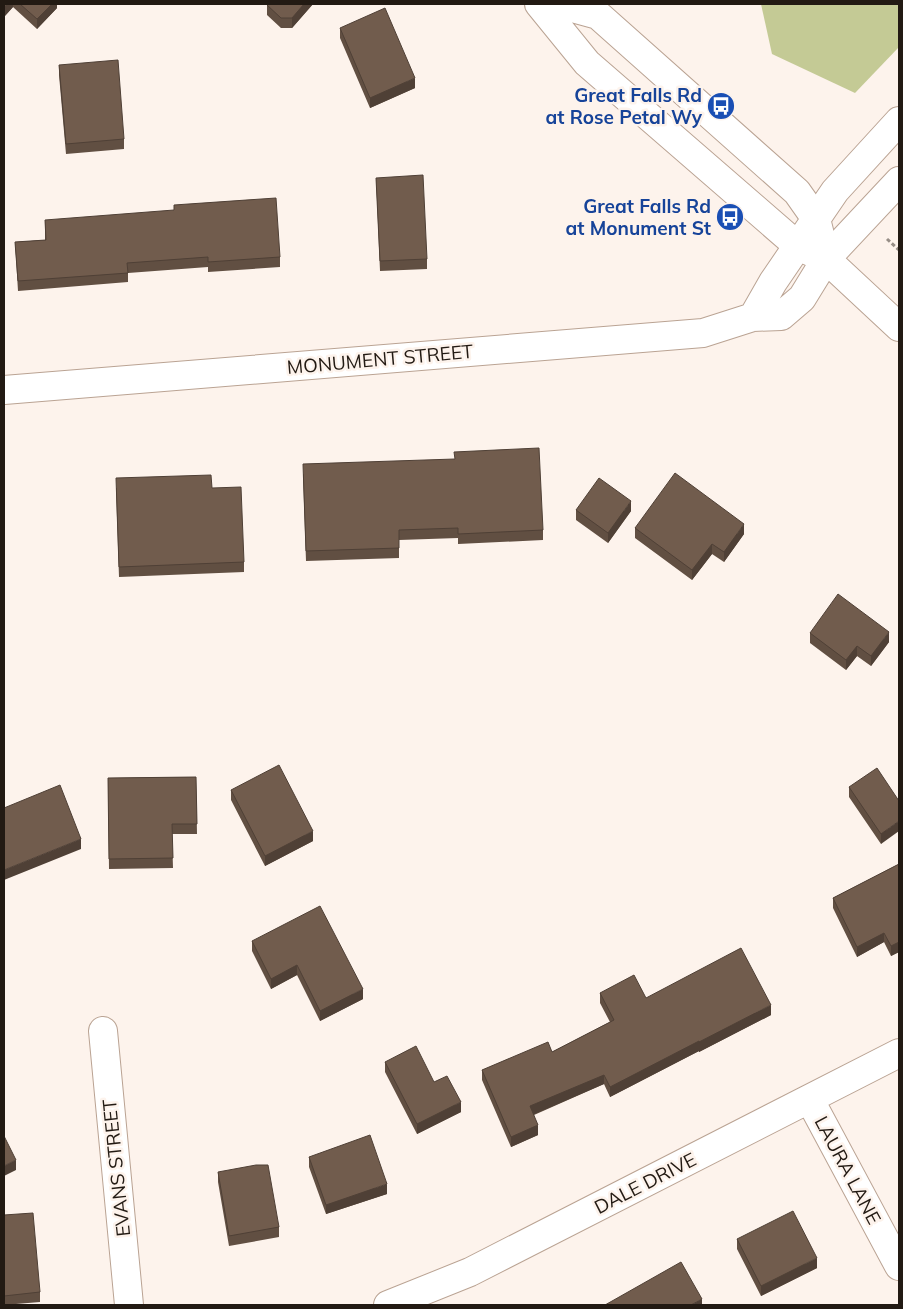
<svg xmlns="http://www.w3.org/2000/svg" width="903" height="1309" font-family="Mulish,sans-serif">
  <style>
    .forest { fill: #c4ca95 }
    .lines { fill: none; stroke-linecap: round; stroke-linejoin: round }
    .minor-casing { stroke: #baa393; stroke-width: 30 }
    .primary-casing { stroke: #baa393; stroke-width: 30 }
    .path { stroke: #978e87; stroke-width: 3; stroke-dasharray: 4 2.5; stroke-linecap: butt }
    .minor { stroke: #fff; stroke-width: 28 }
    .primary { stroke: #fff; stroke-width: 28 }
    .wall { fill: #614f42 }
    .shaded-wall { fill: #4f4036 }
    .building { fill: #715c4d; stroke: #4f4036 }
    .labels { text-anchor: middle; stroke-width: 5; stroke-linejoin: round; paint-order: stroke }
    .transit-label { font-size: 19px; font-weight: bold; fill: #164399; stroke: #fdf3ec; text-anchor: end }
    .street-label { font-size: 19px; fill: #221a13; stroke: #fdf3ec }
  </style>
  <rect width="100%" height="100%" fill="#fdf3ec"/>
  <path class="forest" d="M 761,4 L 899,4 L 899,47 L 855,93 L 772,54 Z"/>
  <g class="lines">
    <defs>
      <path id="minor" d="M 753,317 L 773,282 L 835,191 L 899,121
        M 4,390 L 703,333 L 753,317 L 781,316 L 802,298 L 826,259 L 899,181
        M 103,1031 L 129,1305
        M 810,1100 L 899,1266
        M 388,1305 L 470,1272 L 899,1053"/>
      <path id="primary" d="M 539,4 L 587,63 L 798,246 L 826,259 L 899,327
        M 558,4 L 598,15 L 797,192 L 816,219 L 826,259"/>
    </defs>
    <use href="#minor" class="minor-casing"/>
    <use href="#primary" class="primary-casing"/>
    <path class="path" d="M 887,239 L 899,250"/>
    <use href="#minor" class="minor"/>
    <use href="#primary" class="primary"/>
  </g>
  <path class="wall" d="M 4,4 L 57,4 L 57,8 L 37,29 L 13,7 L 4,17 Z
    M 313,4 L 292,28 L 281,28 L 267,15 L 267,5 Z
    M 340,28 L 415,88 L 370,108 L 340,38 Z
    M 59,65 L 124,139 L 124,149 L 66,154 L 59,75 Z
    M 376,178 L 427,259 L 427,269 L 380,271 Z
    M 45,220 L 280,257 L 280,267 L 208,272 L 208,267 L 128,273 L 128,282 L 18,291 L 15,242 L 45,240 Z
    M 303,474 L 543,530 L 543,540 L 458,544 L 458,538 L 399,540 L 399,558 L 306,561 Z
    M 116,488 L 212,488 L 244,562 L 244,572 L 119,577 Z
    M 576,510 L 631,511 L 608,543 L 576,520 Z
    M 635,528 L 744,534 L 724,562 L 712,554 L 692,580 L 635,538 Z
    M 810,633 L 889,642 L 871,666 L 857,656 L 846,670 L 810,643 Z
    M 196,777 L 197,834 L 172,834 L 173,868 L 109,869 L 108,778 Z
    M 849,787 L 899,801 L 881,844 L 849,797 Z
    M 231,790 L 313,841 L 265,866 L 231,800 Z
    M 899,864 L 899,952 L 891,956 L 884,942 L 857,957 L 833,908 L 833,898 Z
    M 252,941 L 363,999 L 320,1021 L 297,975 L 271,989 L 252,951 Z
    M 600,993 L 646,998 L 771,1015 L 699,1052 L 699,1051 L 610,1097 L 604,1084 L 534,1115 L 538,1135 L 511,1147 L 482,1080 L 482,1070 L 552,1052 L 610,1022 L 600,1003 Z
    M 385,1062 L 434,1082 L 461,1112 L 417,1134 L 385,1072 Z
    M 309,1157 L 387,1194 L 326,1214 L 309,1167 Z
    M 218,1172 L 279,1227 L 279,1237 L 229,1246 L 218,1182 Z
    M 4,1215 L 40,1292 L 40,1302 L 4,1305 Z
    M 737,1239 L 817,1268 L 761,1296 L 737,1249 Z"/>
  <path class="shaded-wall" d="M 7,4 L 13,4 L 13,7 L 4,17 L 4,7 Z
    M 52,4 L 57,4 L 57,8 L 37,29 L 37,19 Z
    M 304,4 L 313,4 L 292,28 L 292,18 Z
    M 415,78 L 415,88 L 370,108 L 370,98 Z
    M 631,501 L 631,511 L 608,543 L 608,533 Z
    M 744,524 L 744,534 L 724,562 L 724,552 Z
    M 712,544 L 712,554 L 692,580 L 692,570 Z
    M 889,632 L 889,642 L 871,666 L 871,656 Z
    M 857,646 L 857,656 L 846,670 L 846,660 Z
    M 899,821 L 899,831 L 881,844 L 881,834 Z
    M 313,831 L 313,841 L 265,866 L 265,856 Z
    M 81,839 L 81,849 L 4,880 L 4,870 Z
    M 884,933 L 884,942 L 857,957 L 857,947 Z
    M 899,942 L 899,952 L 891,956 L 891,946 Z
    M 297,965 L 297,975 L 271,989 L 271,979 Z
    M 363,989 L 363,999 L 320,1021 L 320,1011 Z
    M 771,1005 L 771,1015 L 699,1052 L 699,1042 Z
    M 699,1041 L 699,1051 L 610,1097 L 610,1087 Z
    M 604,1075 L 604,1084 L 530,1116 L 530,1106 Z
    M 461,1102 L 461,1112 L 417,1134 L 417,1124 Z
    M 538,1125 L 538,1135 L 511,1147 L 511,1137 Z
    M 16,1160 L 16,1170 L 4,1176 L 4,1166 Z
    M 387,1184 L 387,1194 L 326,1214 L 326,1205 Z
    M 817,1258 L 817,1268 L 761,1296 L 761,1286 Z
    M 702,1299 L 702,1305 L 691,1305 Z"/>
  <path class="building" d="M 20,4 L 52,4 L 37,19 Z
    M 268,4 L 304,4 L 292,18 L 281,18 L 267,5 Z
    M 385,8 L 415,78 L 370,98 L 340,28 Z
    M 118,60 L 124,139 L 66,144 L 59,65 Z
    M 423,175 L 427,259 L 380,261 L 376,178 Z
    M 276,198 L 280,257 L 208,262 L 208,257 L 127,263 L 128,273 L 18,281 L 15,242 L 46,240 L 45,220 L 174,210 L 174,205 Z
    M 539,448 L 543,530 L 458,534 L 458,528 L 399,530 L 399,548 L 306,551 L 303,464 L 455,459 L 454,452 Z
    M 675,473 L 744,524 L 724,552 L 712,544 L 692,570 L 635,528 Z
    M 211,475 L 212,488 L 241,487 L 244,562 L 119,567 L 116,478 Z
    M 599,478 L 631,501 L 608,533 L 576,510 Z
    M 838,594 L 889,632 L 871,656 L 857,646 L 846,660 L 810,633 Z
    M 279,765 L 313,831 L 265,856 L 231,790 Z
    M 877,768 L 899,801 L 899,821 L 881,834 L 849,787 Z
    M 196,777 L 197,824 L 172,824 L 173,858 L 109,859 L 108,778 Z
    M 60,785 L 81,839 L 4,870 L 4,808 Z
    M 899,864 L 899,942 L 891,946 L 884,933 L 857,947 L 833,898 Z
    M 320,906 L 363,989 L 320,1011 L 297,965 L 271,979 L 252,941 Z
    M 741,948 L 771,1005 L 699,1042 L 699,1041 L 610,1087 L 604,1075 L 530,1106 L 538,1125 L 511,1137 L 482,1070 L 548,1042 L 552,1052 L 614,1020 L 600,993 L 634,975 L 646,998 Z
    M 416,1046 L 434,1082 L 447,1076 L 461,1102 L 417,1124 L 385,1062 Z
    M 370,1135 L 387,1184 L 326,1205 L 309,1157 Z
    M 4,1136 L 16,1160 L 4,1166 Z
    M 256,1165 L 268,1165 L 279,1227 L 229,1236 L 218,1172 Z
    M 793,1211 L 817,1258 L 761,1286 L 737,1239 Z
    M 33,1213 L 40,1292 L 4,1296 L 4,1215 Z
    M 681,1262 L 702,1299 L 691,1305 L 605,1305 Z"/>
  <defs>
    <symbol id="bus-disc" viewBox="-11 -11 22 22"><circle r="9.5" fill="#1a4fb4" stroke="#fdf3ec"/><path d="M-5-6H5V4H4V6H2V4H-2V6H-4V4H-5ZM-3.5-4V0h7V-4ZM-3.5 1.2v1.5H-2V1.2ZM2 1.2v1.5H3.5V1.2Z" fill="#fff"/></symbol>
  </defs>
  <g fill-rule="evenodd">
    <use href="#bus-disc" x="705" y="90" width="32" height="32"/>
    <use href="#bus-disc" x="714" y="201" width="32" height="32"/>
  </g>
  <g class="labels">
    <g class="transit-label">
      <text x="702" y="102">Great Falls Rd<tspan x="702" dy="22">at Rose Petal Wy</tspan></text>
      <text x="711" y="213">Great Falls Rd<tspan x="711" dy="22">at Monument St</tspan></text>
    </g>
    <g class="street-label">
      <text transform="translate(380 359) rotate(-5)" y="7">MONUMENT STREET</text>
      <text transform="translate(116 1168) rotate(-96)" y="7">EVANS STREET</text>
      <text transform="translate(848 1170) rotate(62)" y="7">LAURA LANE</text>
      <text transform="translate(645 1183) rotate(-27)" y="7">DALE DRIVE</text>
    </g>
  </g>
  <rect width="903" height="1309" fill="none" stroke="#221a13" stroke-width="10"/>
</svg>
